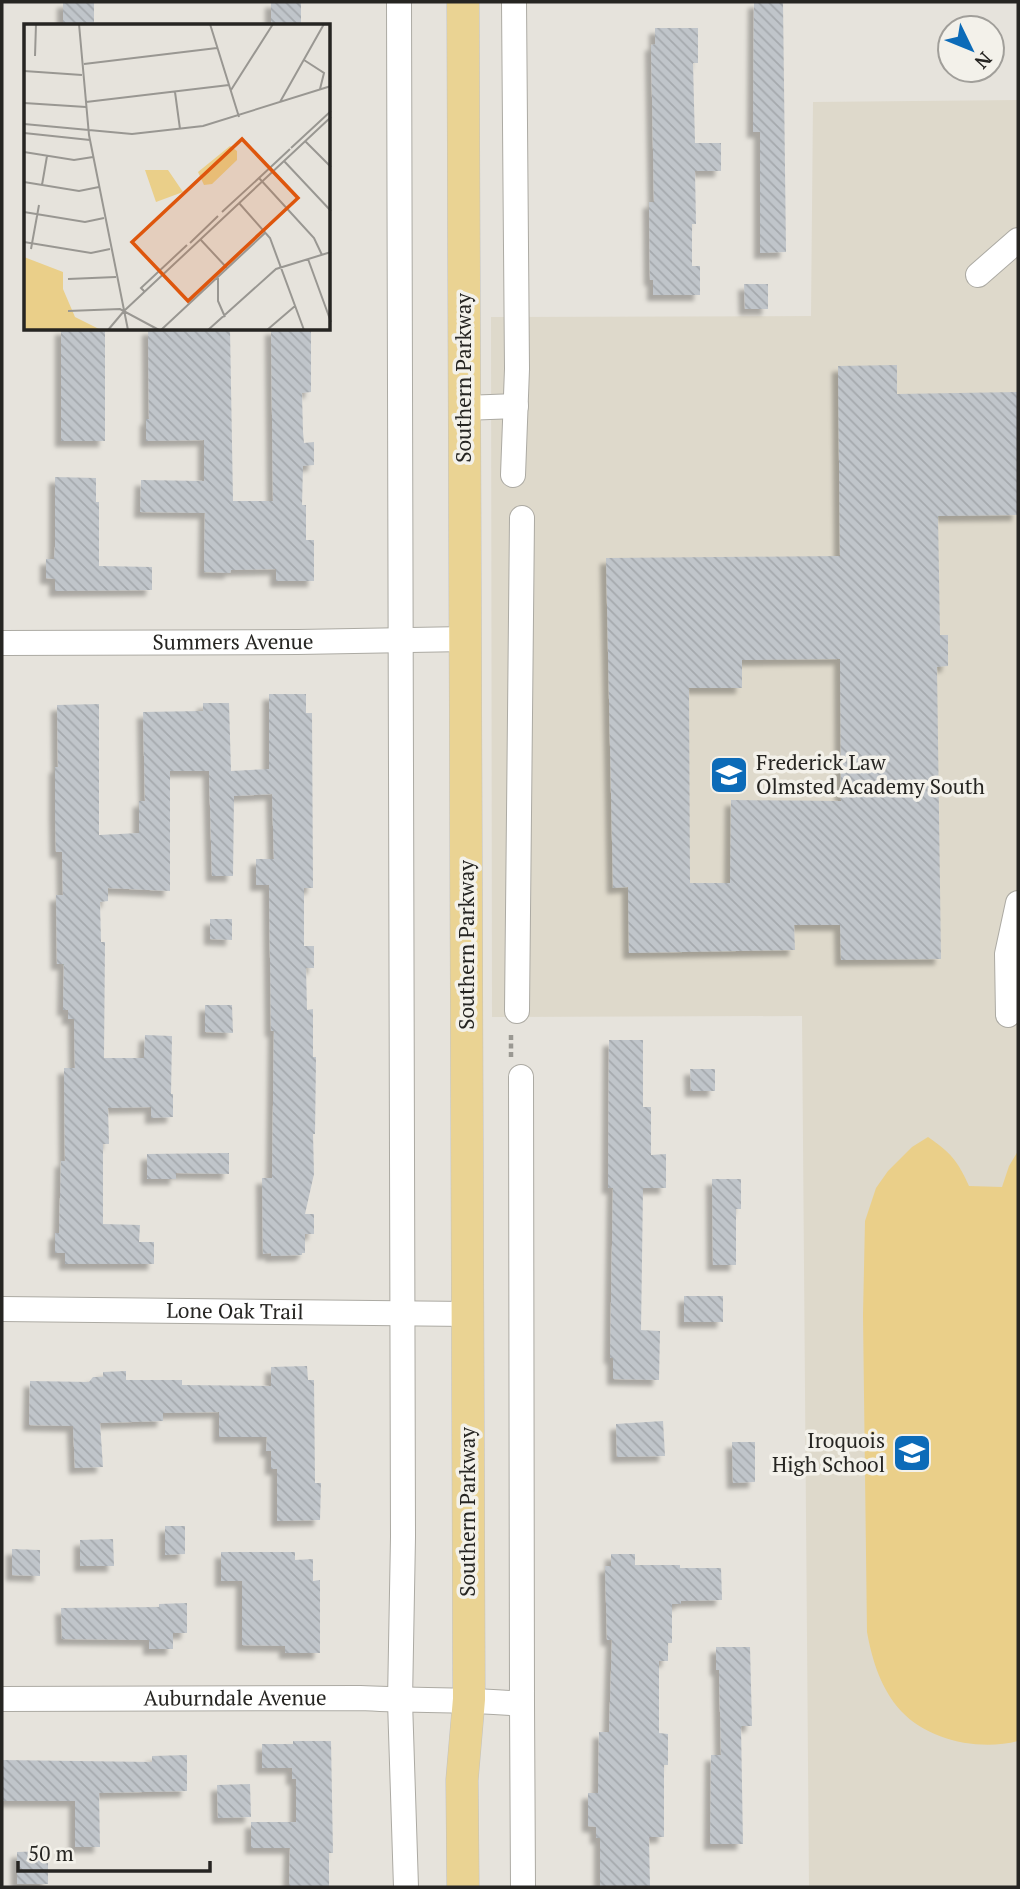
<svg xmlns="http://www.w3.org/2000/svg" width="1020" height="1889" font-family="'PT Serif',serif">
  <style>
    .built { fill: #ded9cb }
    .grass { fill: #eacf89 }
    .building { fill: url(#building-back-hatch); fill-rule: evenodd; filter: url(#shadow) }
    .lines { fill: none; stroke-linecap: round; stroke-linejoin: round }
    .minor-casing { stroke: #acaaa3; stroke-width: 26 }
    .major-casing { stroke: #c2c2c1; stroke-width: 33 }
    .path { stroke: #9a9892; stroke-width: 4.5; stroke-dasharray: 5 3.5; stroke-linecap: butt }
    .minor { stroke: #fff; stroke-width: 24 }
    .major { stroke: #ead393; stroke-width: 32 }
    .labels { text-anchor: middle; stroke-width: 7; stroke-linejoin: round; paint-order: stroke }
    .street-label { font-size: 21px; fill: #262522; stroke: #f3f1ea }
    .poi-label { font-size: 21px; fill: #262522; stroke: #f3f1ea; text-anchor: start }
    .inset-road { fill: none; stroke: #999792; stroke-width: 2 }
    .view { fill: #de560d; fill-opacity: 0.15; stroke: #de560d; stroke-width: 3.5 }
    .inset-edge { fill: none; stroke: #262522; stroke-width: 3.5 }
  </style>
  <defs>
    <pattern id="building-back-hatch" width="6" height="6" patternUnits="userSpaceOnUse" patternTransform="scale(1.75)"><rect width="6" height="6" fill="#c0c5ca"/><path d="M-1 5l2 2M0 0l6 6M5-1l2 2" fill="none" stroke="#a5a9ad"/></pattern>
    <filter id="shadow"><feDropShadow dx="-6" dy="6" stdDeviation="2" flood-color="#0004"/></filter>
  </defs>
  <rect width="100%" height="100%" fill="#e6e3dc"/>
  <path class="built" d="M 1018,100 L 1018,1887 L 809,1887 L 802,1016 L 492,1017 L 491,317 L 811,316 L 813,102 Z"/>
  <path class="grass" d="M 928,1137 C 950,1152 958,1161 969,1186 L 1002,1187 L 1009,1166 L 1018,1151 L 1018,1741 C 980,1751 929,1741 901,1711 C 881,1689 872,1660 867,1632 L 863,1315 L 865,1221 L 876,1188 L 888,1171 L 912,1147 Z"/>
  <path class="building" d="M 63,2 L 94,2 L 94,26 L 63,26 Z
    M 271,2 L 301,2 L 301,26 L 271,26 Z
    M 754,2 L 783,2 L 786,252 L 760,253 L 760,132 L 753,132 Z
    M 655,28 L 698,28 L 698,63 L 693,63 L 695,143 L 721,143 L 721,171 L 695,171 L 696,224 L 692,224 L 692,266 L 700,266 L 700,295 L 653,295 L 653,280 L 650,280 L 649,202 L 654,202 L 651,45 L 655,44 Z
    M 744,284 L 768,284 L 768,309 L 745,309 Z
    M 61,329 L 105,329 L 105,441 L 61,441 Z
    M 148,329 L 230,329 L 233,501 L 273,501 L 271,329 L 311,329 L 311,392 L 302,393 L 303,432 L 304,443 L 314,442 L 314,465 L 303,466 L 302,505 L 306,505 L 306,540 L 314,540 L 314,581 L 276,581 L 276,569 L 231,570 L 230,573 L 204,572 L 205,513 L 140,512 L 141,480 L 204,481 L 204,440 L 146,441 L 146,419 L 149,419 Z
    M 897,365 L 897,394 L 1018,392 L 1018,515 L 938,516 L 940,635 L 948,635 L 948,666 L 937,667 L 941,959 L 841,960 L 840,925 L 794,925 L 795,950 L 629,953 L 628,887 L 613,888 L 606,558 L 840,556 L 838,366 ZM 840,659 L 841,801 L 731,800 L 730,883 L 690,883 L 689,688 L 742,688 L 742,660 Z
    M 55,477 L 96,478 L 96,502 L 99,502 L 99,566 L 152,567 L 152,590 L 55,591 L 55,579 L 46,578 L 46,559 L 54,559 L 55,547 Z
    M 269,694 L 306,694 L 306,713 L 312,713 L 313,888 L 304,888 L 304,946 L 314,946 L 314,968 L 306,968 L 307,1010 L 313,1009 L 313,1057 L 316,1057 L 315,1134 L 313,1134 L 314,1174 L 305,1214 L 314,1214 L 314,1234 L 305,1234 L 305,1253 L 302,1253 L 302,1255 L 271,1256 L 271,1253 L 263,1254 L 262,1178 L 272,1178 L 274,1031 L 271,1031 L 269,885 L 256,885 L 256,859 L 274,859 L 272,794 L 234,796 L 233,876 L 212,876 L 209,771 L 170,771 L 170,891 L 108,888 L 108,901 L 100,902 L 101,942 L 105,942 L 104,1058 L 144,1058 L 145,1035 L 172,1036 L 171,1094 L 173,1094 L 173,1117 L 151,1118 L 151,1107 L 108,1108 L 109,1144 L 103,1144 L 103,1224 L 140,1225 L 139,1242 L 154,1242 L 154,1264 L 65,1264 L 65,1253 L 55,1253 L 55,1233 L 59,1233 L 61,1161 L 65,1161 L 64,1068 L 75,1068 L 74,1019 L 68,1019 L 68,1010 L 63,1010 L 64,964 L 57,964 L 56,895 L 63,895 L 62,852 L 56,852 L 55,814 L 55,767 L 58,767 L 57,705 L 99,704 L 99,835 L 139,833 L 139,801 L 145,801 L 143,712 L 203,711 L 203,703 L 229,703 L 231,771 L 269,769 Z
    M 210,919 L 232,919 L 232,940 L 210,939 Z
    M 205,1005 L 232,1005 L 233,1033 L 205,1032 Z
    M 609,1040 L 643,1040 L 643,1107 L 651,1107 L 651,1155 L 666,1154 L 666,1188 L 643,1188 L 641,1330 L 660,1331 L 659,1380 L 613,1379 L 613,1358 L 610,1358 L 613,1188 L 608,1188 Z
    M 690,1069 L 715,1069 L 715,1091 L 691,1091 Z
    M 229,1153 L 229,1174 L 176,1173 L 176,1179 L 147,1179 L 147,1154 Z
    M 712,1179 L 741,1179 L 741,1209 L 736,1209 L 736,1265 L 713,1265 Z
    M 684,1296 L 723,1296 L 723,1322 L 684,1322 Z
    M 307,1366 L 308,1380 L 314,1380 L 315,1483 L 321,1483 L 320,1520 L 277,1521 L 277,1469 L 271,1469 L 271,1451 L 266,1451 L 267,1437 L 219,1437 L 219,1412 L 163,1413 L 163,1421 L 100,1423 L 103,1467 L 75,1468 L 73,1426 L 29,1425 L 30,1381 L 89,1382 L 93,1377 L 103,1377 L 103,1372 L 126,1371 L 126,1380 L 182,1380 L 182,1385 L 271,1386 L 271,1367 Z
    M 663,1421 L 665,1456 L 617,1457 L 616,1424 Z
    M 732,1442 L 755,1442 L 755,1482 L 733,1483 Z
    M 165,1526 L 185,1526 L 185,1554 L 165,1555 Z
    M 113,1539 L 114,1566 L 80,1566 L 80,1540 Z
    M 12,1549 L 40,1550 L 40,1576 L 12,1575 Z
    M 221,1552 L 295,1552 L 295,1560 L 313,1559 L 313,1581 L 320,1580 L 320,1653 L 285,1653 L 285,1646 L 242,1645 L 242,1581 L 221,1581 Z
    M 611,1554 L 635,1554 L 635,1565 L 680,1565 L 680,1568 L 721,1568 L 722,1600 L 681,1601 L 681,1604 L 672,1604 L 672,1643 L 668,1643 L 668,1661 L 659,1661 L 659,1733 L 668,1734 L 668,1765 L 664,1765 L 664,1837 L 649,1837 L 650,1887 L 600,1887 L 600,1838 L 596,1838 L 596,1827 L 588,1826 L 588,1793 L 598,1793 L 599,1732 L 609,1732 L 612,1640 L 607,1640 L 605,1566 L 611,1566 Z
    M 187,1603 L 187,1633 L 173,1633 L 173,1649 L 149,1649 L 149,1640 L 62,1639 L 61,1608 L 159,1607 L 159,1604 Z
    M 716,1647 L 750,1647 L 752,1726 L 741,1726 L 743,1844 L 710,1844 L 711,1755 L 721,1755 L 719,1670 L 716,1670 Z
    M 293,1741 L 331,1741 L 333,1853 L 329,1853 L 329,1887 L 289,1887 L 290,1848 L 251,1848 L 251,1822 L 296,1822 L 296,1779 L 292,1779 L 292,1768 L 262,1768 L 262,1744 L 293,1744 Z
    M 187,1755 L 187,1791 L 99,1793 L 100,1847 L 75,1847 L 75,1801 L 2,1801 L 2,1760 L 152,1762 L 152,1756 Z
    M 250,1784 L 251,1817 L 218,1818 L 217,1785 Z
    M 48,1851 L 48,1884 L 17,1884 L 17,1852 Z"/>
  <g class="lines">
    <defs>
      <g id="minor">
        <path d="M 399,2 L 403,1537 L 400,1701 L 406,1887"/>
        <path d="M 978,275 L 1018,240"/>
        <path d="M 464,408 L 516,406"/>
        <path d="M 513,475 L 517,369 L 514,2"/>
        <path id="s1" d="M 2,643 L 298,642 L 466,639"/>
        <path d="M 517,1011 L 522,518"/>
        <path d="M 1008,1015 L 1007,954 L 1018,903"/>
        <path id="s2" d="M 2,1309 L 468,1314"/>
        <path id="s3" d="M 2,1699 L 360,1698 C 414,1701 468,1699 522,1704 L 521,1077"/>
        <path d="M 522,1704 L 523,1887"/>
      </g>
      <path id="major" d="M 463,1887 L 462,1780 L 469,1699 L 463,2"/>
    </defs>
    <use href="#minor" class="minor-casing"/>
    <use href="#major" class="major-casing"/>
    <path class="path" d="M 511,1057 L 511,1034"/>
    <use href="#minor" class="minor"/>
    <use href="#major" class="major"/>
  </g>
  <defs>
    <symbol id="school-square" viewBox="-11 -11 22 22"><rect x="-9" y="-9" width="18" height="18" rx="4" fill="#0c6bb8" stroke="#f3f1ea"/><path d="M0-5L7-2L0 1L-7-2ZM-4 1L0 2.5L4 1V4Q0 6-4 4Z" fill="#fff"/></symbol>
  </defs>
  <g fill-rule="evenodd">
    <use href="#school-square" x="707" y="753" width="44" height="44"/>
    <use href="#school-square" x="890" y="1431" width="44" height="44"/>
  </g>
  <g class="labels">
    <g class="street-label">
      <text transform="translate(464 378) rotate(-90)" y="7">Southern Parkway</text>
      <text dy="7" stroke="none"><textPath href="#s1" startOffset="231">Summers Avenue</textPath></text>
      <text transform="translate(467 945) rotate(-90)" y="7">Southern Parkway</text>
      <text dy="7" stroke="none"><textPath href="#s2" startOffset="233">Lone Oak Trail</textPath></text>
      <text transform="translate(468 1512) rotate(-90)" y="7">Southern Parkway</text>
      <text dy="7" stroke="none"><textPath href="#s3" startOffset="233">Auburndale Avenue</textPath></text>
    </g>
    <g class="poi-label">
      <text x="756" y="770">Frederick Law<tspan x="756" dy="24">Olmsted Academy South</tspan></text>
      <text x="885" y="1448" text-anchor="end">Iroquois<tspan x="885" dy="24">High School</tspan></text>
    </g>
  </g>
  <g transform="translate(24 24)">
    <rect width="306" height="306" fill="#e6e3dc"/>
    <path d="M 206,122 L 213,127 L 213,136 L 188,160 L 180,161 L 174,148 ZM 121,146 L 144,146 L 159,168 L 132,178 ZM 0,233 L 39,248 L 39,265 L 51,293 L 77,306 L 0,306 Z" fill="#eacf89"/>
    <path class="inset-road" d="M 55,0 L 65,111 L 104,306M 186,0 L 215,93M 11,32 L 12,0M 280,36 L 300,49 L 296,65M 60,40 L 193,24M 0,47 L 58,51M 207,66 L 249,0M 151,68 L 156,105M 62,78 L 205,61M 256,78 L 300,0M 0,79 L 62,83M 0,100 L 108,110 L 179,102 L 307,62M 0,109 L 66,116M 281,117 L 307,143M 267,124 L 307,87M 0,128 L 50,136 L 69,133M 260,137 L 307,187M 235,154 L 266,125M 0,158 L 55,167 L 75,163M 18,161 L 23,132M 215,179 L 246,214 L 280,306M 0,188 L 61,198 L 80,194M 198,188 L 235,154 L 290,214 L 298,231M 176,215 L 203,244M 0,218 L 67,229 L 86,225M 166,219 L 194,192M 7,225 L 15,181M 284,235 L 307,298M 194,252 L 194,277 L 201,293M 44,255 L 92,253M 120,267 L 117,264 L 163,221M 44,287 L 96,285 L 135,306M 100,287 L 307,93M 84,306 L 100,287M 137,306 L 242,208M 184,306 L 252,245 L 307,228M 243,306 L 271,282"/>
    <path class="view" d="M 218,115 L 274,174 L 164,277 L 108,218 Z"/>
    <rect width="306" height="306" class="inset-edge"/>
  </g>
  <rect width="1020" height="1889" fill="none" stroke="#262522" stroke-width="7"/>
  <g transform="translate(971 49) rotate(133)"><circle r="33" fill="#f3f1ea" stroke="#a19f9a" stroke-width="2"/>
  <path d="M0-5L12 26L0 18L-12 26Z" fill="#0c6bb8"/>
  <text y="-10" font-size="19" font-weight="bold" text-anchor="middle" fill="#262522">N</text>
  </g>
  <path d="M18 1861v10h192v-10" fill="none" stroke="#262522" stroke-width="3.5"/>
  <text x="28" y="1861" font-size="21" fill="#262522" stroke="#f3f1ea" stroke-width="5" paint-order="stroke">50 m</text>
</svg>
